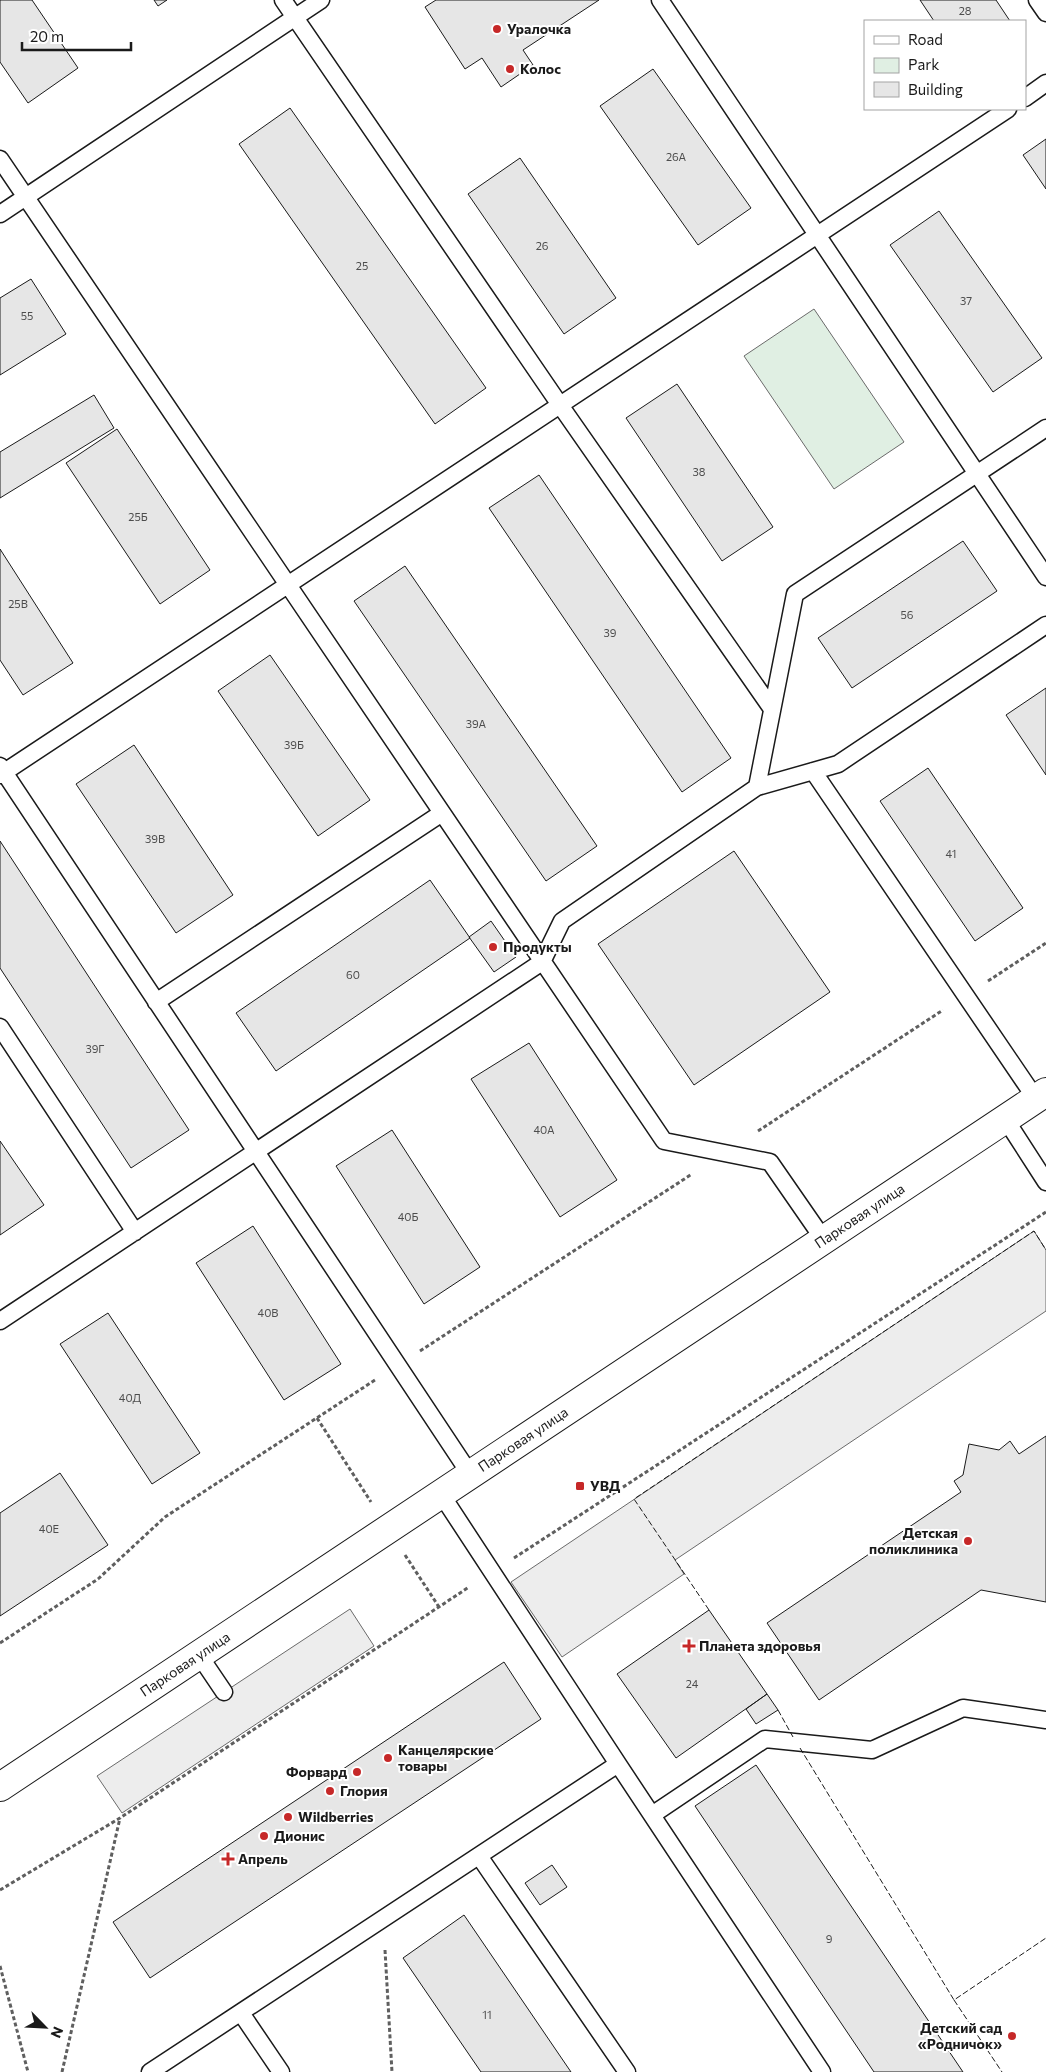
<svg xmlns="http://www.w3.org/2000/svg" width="1046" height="2072" font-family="Commissioner,sans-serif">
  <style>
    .green { fill: #e0efe3; stroke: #6a6a6a }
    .parking { fill: #ededed; stroke: #6a6a6a }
    .building { fill: #e6e6e6; stroke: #1a1a1a }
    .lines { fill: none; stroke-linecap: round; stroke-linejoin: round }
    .lane-casing { stroke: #1a1a1a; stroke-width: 19 }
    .secondary-casing { stroke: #1a1a1a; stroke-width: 30 }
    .path { stroke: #5f5f5f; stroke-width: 3; stroke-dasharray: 4 2.5; stroke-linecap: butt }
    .lane { stroke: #fff; stroke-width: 16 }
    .secondary { stroke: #fff; stroke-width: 28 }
    .fence { stroke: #1a1a1a; stroke-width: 1; stroke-dasharray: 6 2.5; stroke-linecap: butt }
    .poi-dot { fill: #c62828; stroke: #fff; stroke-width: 2 }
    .labels { text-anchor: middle; stroke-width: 4; stroke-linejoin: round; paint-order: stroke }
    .number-label { font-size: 11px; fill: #4d4d4d }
    .poi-label { font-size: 14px; font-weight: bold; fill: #1a1a1a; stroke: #fff; text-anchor: start }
    .street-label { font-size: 14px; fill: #1a1a1a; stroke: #fff }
  </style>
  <rect width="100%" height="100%" fill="#fff"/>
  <path class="green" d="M 814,309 L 904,442 L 834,489 L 744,356 Z"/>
  <path class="parking" d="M 1034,1231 L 1046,1250 L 1046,1311 L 675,1560 L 684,1574 L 562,1657 L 511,1582 Z
    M 350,1609 L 374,1646 L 122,1813 L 97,1776 Z"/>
  <path class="building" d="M 0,0 L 32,0 L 78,68 L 28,103 L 0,62 Z
    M 154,0 L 167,0 L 158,6 Z
    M 436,0 L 599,0 L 523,50 L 533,65 L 501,87 L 482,58 L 465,69 L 425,7 Z
    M 920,0 L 996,0 L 1010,21 L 934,21 Z
    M 653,69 L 751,208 L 698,245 L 600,106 Z
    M 290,108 L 486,388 L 435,424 L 239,144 Z
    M 1046,139 L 1046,189 L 1023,155 Z
    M 520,158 L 616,298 L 564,334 L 468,194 Z
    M 939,211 L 1042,358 L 993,392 L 890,245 Z
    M 31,279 L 66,334 L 0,375 L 0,298 Z
    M 677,384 L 773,527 L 722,561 L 626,418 Z
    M 94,395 L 114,428 L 0,498 L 0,452 Z
    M 117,429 L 210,570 L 160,604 L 66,463 Z
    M 539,475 L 731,758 L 682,792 L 489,508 Z
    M 963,541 L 997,591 L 852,688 L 818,638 Z
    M 0,549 L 73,663 L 23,695 L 0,660 Z
    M 405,566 L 597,846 L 546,881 L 354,601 Z
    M 270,655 L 370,800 L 318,836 L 218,691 Z
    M 1046,688 L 1046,775 L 1006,715 Z
    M 134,745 L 233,895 L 176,933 L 76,784 Z
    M 928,768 L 1023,908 L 975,941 L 880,801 Z
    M 0,841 L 189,1130 L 131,1168 L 0,968 Z
    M 734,851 L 830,992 L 694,1085 L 598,944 Z
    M 430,880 L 470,938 L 276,1071 L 236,1013 Z
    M 491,921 L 516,957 L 494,972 L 469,937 Z
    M 529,1043 L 617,1180 L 560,1217 L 471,1079 Z
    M 392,1130 L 480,1267 L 424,1304 L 336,1166 Z
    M 0,1141 L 44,1205 L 0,1235 Z
    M 253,1226 L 341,1364 L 284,1400 L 196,1263 Z
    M 108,1313 L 200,1453 L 152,1484 L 60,1344 Z
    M 1046,1436 L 1046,1602 L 981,1590 L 819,1700 L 767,1623 L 961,1492 L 954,1481 L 963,1475 L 969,1444 L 999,1450 L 1010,1441 L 1019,1454 Z
    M 60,1473 L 108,1545 L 0,1616 L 0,1513 Z
    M 709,1610 L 767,1694 L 676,1758 L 617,1674 Z
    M 504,1662 L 541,1719 L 150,1978 L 113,1922 Z
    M 767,1694 L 778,1710 L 756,1724 L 746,1709 Z
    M 756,1765 L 963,2072 L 874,2072 L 695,1806 Z
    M 552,1865 L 567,1887 L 540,1905 L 525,1883 Z
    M 464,1915 L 571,2072 L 481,2072 L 403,1958 Z"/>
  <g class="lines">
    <defs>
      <path id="lane" d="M 283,0 L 560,405 L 772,709
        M 660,0 L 1046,577
        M 1037,0 L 1046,13
        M 1025,98 L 1046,83
        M 0,159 L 664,1141 L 770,1162 L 824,1240
        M 0,214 L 321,0
        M 0,766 L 470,1474
        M 813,771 L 1036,1099
        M 0,775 L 1008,109
        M 757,787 L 838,764 L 1046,625
        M 156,1002 L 442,813
        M 0,1027 L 135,1232
        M 1006,1120 L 1046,1182
        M 0,1321 L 542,962 L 562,921 L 757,787 L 795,594 L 1046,428
        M 199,1655 L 224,1692
        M 618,1764 L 822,2072
        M 652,1815 L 765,1739 L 872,1750 L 963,1708 L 1046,1720
        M 479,1856 L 627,2072
        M 241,2013 L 281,2072
        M 150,2072 L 618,1764 L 441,1494"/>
      <g id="secondary">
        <path id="s1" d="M 0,1787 L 1046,1092"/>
      </g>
    </defs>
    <use href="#lane" class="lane-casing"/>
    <use href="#secondary" class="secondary-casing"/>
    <path class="path" d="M 988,981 L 1046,943
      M 758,1131 L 943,1010
      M 420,1351 L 692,1174
      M 317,1418 L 371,1502
      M 405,1555 L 439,1607
      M 514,1558 L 1046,1212
      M 0,1643 L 98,1579 L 165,1517 L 375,1380
      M 0,1890 L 120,1818 L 469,1587
      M 385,1950 L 392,2072
      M 0,1966 L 28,2072
      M 62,2072 L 120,1818"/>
    <use href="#lane" class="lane"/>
    <use href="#secondary" class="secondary"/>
    <path class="fence" d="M 709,1610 L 634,1499 L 1034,1231 L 1046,1250
      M 778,1710 L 793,1737
      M 800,1748 L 954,2000 L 1046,1938
      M 954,2000 L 1002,2072"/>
  </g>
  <g class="poi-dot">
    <circle cx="497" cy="29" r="5"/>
    <circle cx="510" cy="69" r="5"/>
    <circle cx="493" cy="947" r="5"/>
    <rect x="575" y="1481" width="10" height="10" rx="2.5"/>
    <circle cx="968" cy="1541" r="5"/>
    <path d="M686.5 1638.5h5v5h5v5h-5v5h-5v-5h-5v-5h5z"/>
    <circle cx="388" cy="1758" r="5"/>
    <circle cx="357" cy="1772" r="5"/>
    <circle cx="330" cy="1791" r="5"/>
    <circle cx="288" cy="1817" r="5"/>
    <circle cx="264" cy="1836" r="5"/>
    <path d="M225.5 1851.5h5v5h5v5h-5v5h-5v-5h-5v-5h5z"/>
    <circle cx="1012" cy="2036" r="5"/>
  </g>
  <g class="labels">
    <g class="number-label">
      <text x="965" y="15">28</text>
      <text x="676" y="161">26А</text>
      <text x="542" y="250">26</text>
      <text x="362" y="270">25</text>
      <text x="966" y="305">37</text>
      <text x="27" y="320">55</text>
      <text x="699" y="476">38</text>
      <text x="138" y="521">25Б</text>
      <text x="18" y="608">25В</text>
      <text x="907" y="619">56</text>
      <text x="610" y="637">39</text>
      <text x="476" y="728">39А</text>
      <text x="294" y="749">39Б</text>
      <text x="155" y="843">39В</text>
      <text x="951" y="858">41</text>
      <text x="353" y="979">60</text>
      <text x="95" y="1053">39Г</text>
      <text x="544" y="1134">40А</text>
      <text x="408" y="1221">40Б</text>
      <text x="268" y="1317">40В</text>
      <text x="130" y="1402">40Д</text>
      <text x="49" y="1533">40Е</text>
      <text x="692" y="1688">24</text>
      <text x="829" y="1943">9</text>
      <text x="487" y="2019">11</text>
    </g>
    <g class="poi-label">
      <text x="507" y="34">Уралочка</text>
      <text x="520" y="74">Колос</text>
      <text x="503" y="952">Продукты</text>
      <text x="590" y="1491">УВД</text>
      <text x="958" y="1538" text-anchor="end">Детская<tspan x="958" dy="16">поликлиника</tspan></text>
      <text x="699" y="1651">Планета здоровья</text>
      <text x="398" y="1755">Канцелярские<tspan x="398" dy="16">товары</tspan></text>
      <text x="347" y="1777" text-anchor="end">Форвард</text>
      <text x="340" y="1796">Глория</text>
      <text x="298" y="1822">Wildberries</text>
      <text x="274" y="1841">Дионис</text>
      <text x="238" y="1864">Апрель</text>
      <text x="1002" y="2033" text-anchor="end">Детский сад<tspan x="1002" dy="16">«Родничок»</tspan></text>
    </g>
    <g class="street-label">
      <text dy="5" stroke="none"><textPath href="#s1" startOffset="1032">Парковая улица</textPath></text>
      <text dy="5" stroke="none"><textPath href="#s1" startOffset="628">Парковая улица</textPath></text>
      <text dy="5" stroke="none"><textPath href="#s1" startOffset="222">Парковая улица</textPath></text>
    </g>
  </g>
  <rect x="864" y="20" width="162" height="90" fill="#ffffff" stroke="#a3a3a3"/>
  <rect x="874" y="36" width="25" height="8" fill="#ffffff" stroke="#a3a3a3"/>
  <text x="908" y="45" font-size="15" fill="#1a1a1a">Road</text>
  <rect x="874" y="58" width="25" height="15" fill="#e0efe3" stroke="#a3a3a3"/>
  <text x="908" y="70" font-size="15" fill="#1a1a1a">Park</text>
  <rect x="874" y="82" width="25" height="15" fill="#e6e6e6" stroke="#a3a3a3"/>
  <text x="908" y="95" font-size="15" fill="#1a1a1a">Building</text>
  <g transform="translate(45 2027) rotate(114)" stroke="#ffffff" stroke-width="4" paint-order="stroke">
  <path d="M0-4L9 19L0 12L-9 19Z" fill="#1a1a1a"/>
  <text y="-8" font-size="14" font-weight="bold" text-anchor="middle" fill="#1a1a1a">N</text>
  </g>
  <path d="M22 42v8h109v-8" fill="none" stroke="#1a1a1a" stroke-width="2.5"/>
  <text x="30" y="42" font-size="15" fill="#1a1a1a" stroke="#ffffff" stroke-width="4" paint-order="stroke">20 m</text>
</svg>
